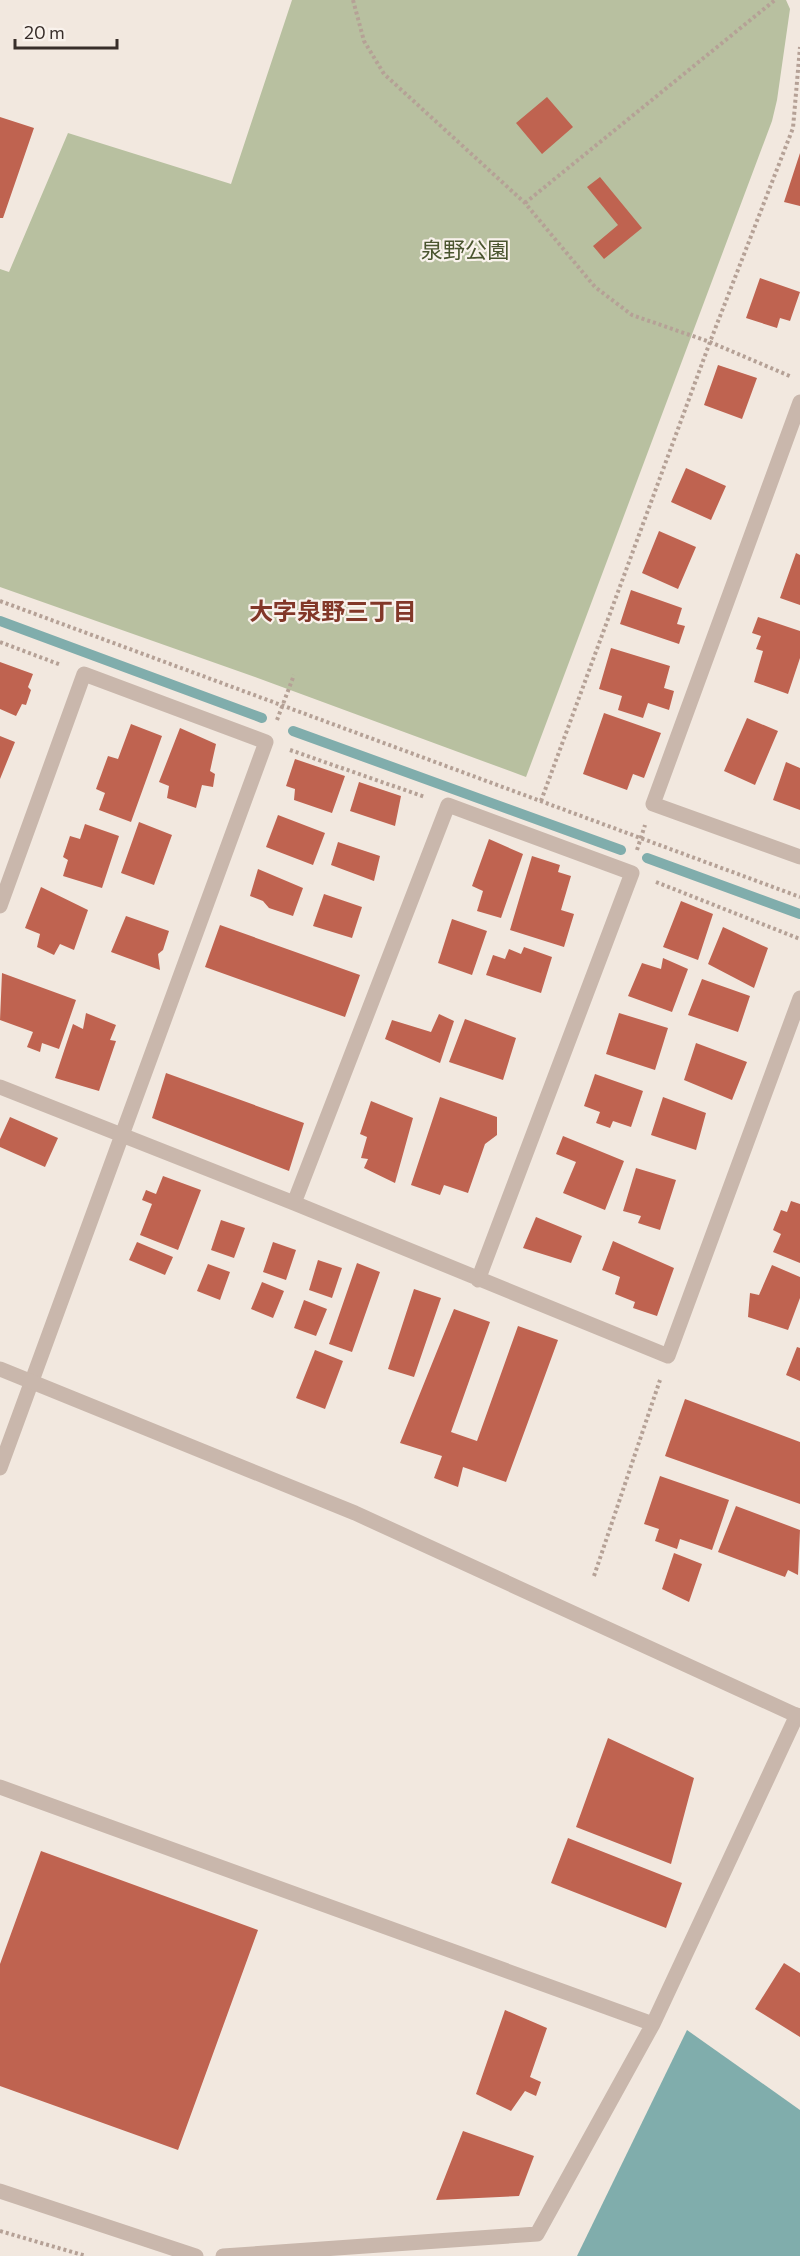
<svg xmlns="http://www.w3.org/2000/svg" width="800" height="2256" font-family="Commissioner,'Noto Sans JP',sans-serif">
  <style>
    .green { fill: #b8c0a0 }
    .water { fill: #80adac }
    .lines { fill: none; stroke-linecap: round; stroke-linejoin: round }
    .stream { stroke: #80adac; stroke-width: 10 }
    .building { fill: #bf6350 }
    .path { stroke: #b5a196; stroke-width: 4; stroke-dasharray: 3 3; stroke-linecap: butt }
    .minor { stroke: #c9b7ac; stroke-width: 15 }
    .tertiary { stroke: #c9b7ac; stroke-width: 15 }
    .labels { text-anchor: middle; stroke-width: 4.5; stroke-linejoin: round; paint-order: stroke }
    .park-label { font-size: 22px; fill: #4a552f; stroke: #f9f2ec }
    .neighbourhood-label { font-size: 24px; font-weight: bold; fill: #823728; stroke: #f9f2ec }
  </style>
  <rect width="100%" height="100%" fill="#f2e8df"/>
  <path class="green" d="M 292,0 L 786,0 L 790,9 L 777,100 L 772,121 L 526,777 L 255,677 L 0,587 L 0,269 L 9,272 L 68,133 L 231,184 Z"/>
  <path class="water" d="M 687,2030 L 800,2110 L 800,2256 L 577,2256 Z"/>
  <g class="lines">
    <path class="stream" d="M 0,621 L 262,718
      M 293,731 L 621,850
      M 647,858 L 800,914"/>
  </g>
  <path class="building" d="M 547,97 L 573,127 L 542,154 L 516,123 Z
    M 0,117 L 34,128 L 3,218 L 0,218 Z
    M 800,153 L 800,206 L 784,202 Z
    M 600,177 L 642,228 L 604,259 L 593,246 L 618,225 L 587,187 Z
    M 760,278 L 800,292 L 790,321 L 780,318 L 777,328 L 746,318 Z
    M 718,365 L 757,378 L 742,419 L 704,405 Z
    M 686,468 L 726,486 L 711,520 L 671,502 Z
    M 659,531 L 696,547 L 678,589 L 642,573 Z
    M 796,553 L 800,555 L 800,605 L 780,598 Z
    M 631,590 L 682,608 L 677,624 L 685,626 L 679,644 L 620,624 Z
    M 758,617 L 800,631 L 800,658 L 788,694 L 754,682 L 763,651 L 756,649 L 761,636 L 752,633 Z
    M 611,648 L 670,666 L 664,688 L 674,691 L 669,710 L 648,703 L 643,718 L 618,710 L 622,696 L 599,689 Z
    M 0,662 L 33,674 L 28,687 L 31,690 L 26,705 L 22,704 L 16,716 L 0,709 Z
    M 604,713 L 661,733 L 644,778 L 633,774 L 627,790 L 583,774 Z
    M 747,718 L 778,731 L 755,785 L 724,771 Z
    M 131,724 L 162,736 L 131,822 L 99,810 L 105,793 L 96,789 L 108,756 L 118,759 Z
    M 180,728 L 216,744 L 210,771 L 215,774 L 213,787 L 202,785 L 196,808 L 167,798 L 169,786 L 159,782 Z
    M 0,736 L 15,742 L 0,779 Z
    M 295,759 L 345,776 L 332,813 L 294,800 L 295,789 L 286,786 Z
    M 786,762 L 800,768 L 800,810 L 773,800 Z
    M 359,782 L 401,796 L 395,826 L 350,811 Z
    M 278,815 L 325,833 L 313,865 L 266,847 Z
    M 139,822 L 172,835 L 154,885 L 121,873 Z
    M 85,824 L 119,836 L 102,888 L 63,876 L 68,860 L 63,857 L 70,836 L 80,839 Z
    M 489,839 L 523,854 L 501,918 L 477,911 L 483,891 L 472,886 Z
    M 338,842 L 380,856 L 374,881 L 331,865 Z
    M 532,856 L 560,865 L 558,872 L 571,876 L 561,910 L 574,914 L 564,947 L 510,930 Z
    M 258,869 L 303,888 L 293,916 L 269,908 L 263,901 L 250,896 Z
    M 41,887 L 88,910 L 74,950 L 60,944 L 54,955 L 37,947 L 40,934 L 25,928 Z
    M 324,894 L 362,907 L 352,938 L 313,926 Z
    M 681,901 L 713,914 L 698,960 L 663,947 Z
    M 126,916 L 169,931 L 163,950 L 158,954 L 160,970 L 111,952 Z
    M 452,919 L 487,931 L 472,975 L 438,963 Z
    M 220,925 L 360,975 L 345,1017 L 205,967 Z
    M 723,927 L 768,948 L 754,988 L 708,964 Z
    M 524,947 L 552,957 L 541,993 L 486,975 L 493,955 L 505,959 L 509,949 L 521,954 Z
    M 663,958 L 688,969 L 672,1012 L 628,996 L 642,963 L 661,969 Z
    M 2,973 L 76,1000 L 59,1049 L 42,1043 L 40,1052 L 27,1047 L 33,1032 L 0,1020 Z
    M 702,979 L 750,996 L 738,1032 L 688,1015 Z
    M 86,1013 L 116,1025 L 110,1040 L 116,1041 L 99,1091 L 55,1078 L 73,1024 L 83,1029 Z
    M 619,1013 L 668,1028 L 655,1070 L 606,1054 Z
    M 439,1014 L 454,1021 L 440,1063 L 385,1039 L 392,1020 L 431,1032 Z
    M 465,1019 L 516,1038 L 503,1080 L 449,1062 Z
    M 696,1043 L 747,1062 L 732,1100 L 684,1080 Z
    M 166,1073 L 304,1123 L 289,1171 L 152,1118 Z
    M 595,1074 L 643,1091 L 631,1127 L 613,1121 L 610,1128 L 596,1123 L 600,1112 L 584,1106 Z
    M 440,1097 L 497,1117 L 497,1135 L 485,1144 L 468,1193 L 444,1185 L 440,1195 L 411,1185 Z
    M 663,1097 L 706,1113 L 696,1150 L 651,1135 Z
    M 371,1101 L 413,1118 L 395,1183 L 364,1168 L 368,1159 L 361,1158 L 367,1137 L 360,1134 Z
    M 10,1117 L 58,1138 L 45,1167 L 0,1147 L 0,1139 Z
    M 563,1136 L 624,1161 L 605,1210 L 563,1193 L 576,1162 L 556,1154 Z
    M 636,1168 L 676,1180 L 660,1230 L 638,1223 L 641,1216 L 623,1211 Z
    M 163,1176 L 201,1190 L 178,1250 L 140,1235 L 152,1204 L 142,1200 L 146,1190 L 156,1194 Z
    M 791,1201 L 800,1204 L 800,1263 L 773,1252 L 781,1234 L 773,1230 L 781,1210 L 787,1212 Z
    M 536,1217 L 582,1236 L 571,1263 L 523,1248 Z
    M 221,1220 L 245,1228 L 234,1258 L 211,1250 Z
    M 613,1241 L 674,1268 L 657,1316 L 633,1308 L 635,1302 L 615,1294 L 620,1277 L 602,1270 Z
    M 137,1242 L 173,1257 L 165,1275 L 129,1260 Z
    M 273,1242 L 296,1250 L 286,1280 L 263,1272 Z
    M 318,1260 L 342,1268 L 332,1298 L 309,1290 Z
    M 357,1263 L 380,1272 L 352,1352 L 329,1344 Z
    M 208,1264 L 230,1272 L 220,1300 L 197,1291 Z
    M 772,1265 L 800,1277 L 800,1298 L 788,1330 L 748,1317 L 750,1293 L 759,1295 Z
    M 262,1282 L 284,1291 L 273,1318 L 251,1309 Z
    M 414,1289 L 441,1298 L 414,1377 L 388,1369 Z
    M 304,1300 L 327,1309 L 316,1336 L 294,1328 Z
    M 454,1309 L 490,1322 L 451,1432 L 477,1441 L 518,1326 L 558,1340 L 506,1482 L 463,1467 L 458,1487 L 434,1478 L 442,1456 L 400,1443 Z
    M 797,1347 L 800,1348 L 800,1381 L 786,1375 Z
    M 315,1350 L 343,1361 L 325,1409 L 296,1398 Z
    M 685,1399 L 800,1442 L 800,1504 L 665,1456 Z
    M 660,1476 L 729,1500 L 712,1550 L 680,1539 L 677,1549 L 655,1541 L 659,1529 L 644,1524 Z
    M 736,1506 L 800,1530 L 798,1575 L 788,1570 L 785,1577 L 718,1552 Z
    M 674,1553 L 702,1564 L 689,1602 L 662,1589 Z
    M 608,1738 L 694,1778 L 671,1864 L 576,1827 Z
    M 568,1838 L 682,1883 L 666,1928 L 551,1883 Z
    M 41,1851 L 258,1930 L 178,2150 L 0,2086 L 0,1964 Z
    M 784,1963 L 800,1973 L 800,2037 L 755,2009 Z
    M 505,2010 L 547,2028 L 530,2077 L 541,2082 L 536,2096 L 525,2091 L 511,2111 L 476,2094 Z
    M 463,2131 L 534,2156 L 519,2196 L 436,2200 Z"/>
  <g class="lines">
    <path class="path" d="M 353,0 L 364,41 L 384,74 L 525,203 L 595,287 L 632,315 L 710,342 L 792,377
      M 525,203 L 775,0
      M 0,601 L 800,897
      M 0,642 L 61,665
      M 277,720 L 294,675
      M 290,750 L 425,797
      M 541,801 L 710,342 L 793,128 L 800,47
      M 637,850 L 645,825
      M 656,882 L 800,939
      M 594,1576 L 660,1380
      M 0,2231 L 86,2256"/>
    <path class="minor" d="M 800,402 L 653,804 L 800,857
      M 0,906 L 84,674 L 266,742 L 0,1468
      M 0,1087 L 294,1203 L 668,1356 L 800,998
      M 294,1203 L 448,805 L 632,873 L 478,1280
      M 0,1787 L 653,2024
      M 0,2191 L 196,2256
      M 223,2256 L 537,2234 L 653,2024 L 797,1715"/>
    <path class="tertiary" d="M 0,1369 L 355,1513 L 800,1717"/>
  </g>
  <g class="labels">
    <g class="park-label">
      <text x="465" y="258">泉野公園</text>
    </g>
    <g class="neighbourhood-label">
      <text x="333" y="620">大字泉野三丁目</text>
    </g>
  </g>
  <path d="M15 39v9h102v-9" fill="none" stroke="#382e2a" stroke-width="3"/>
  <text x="24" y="39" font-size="18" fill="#382e2a" stroke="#f9f2ec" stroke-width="4.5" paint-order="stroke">20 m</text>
</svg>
